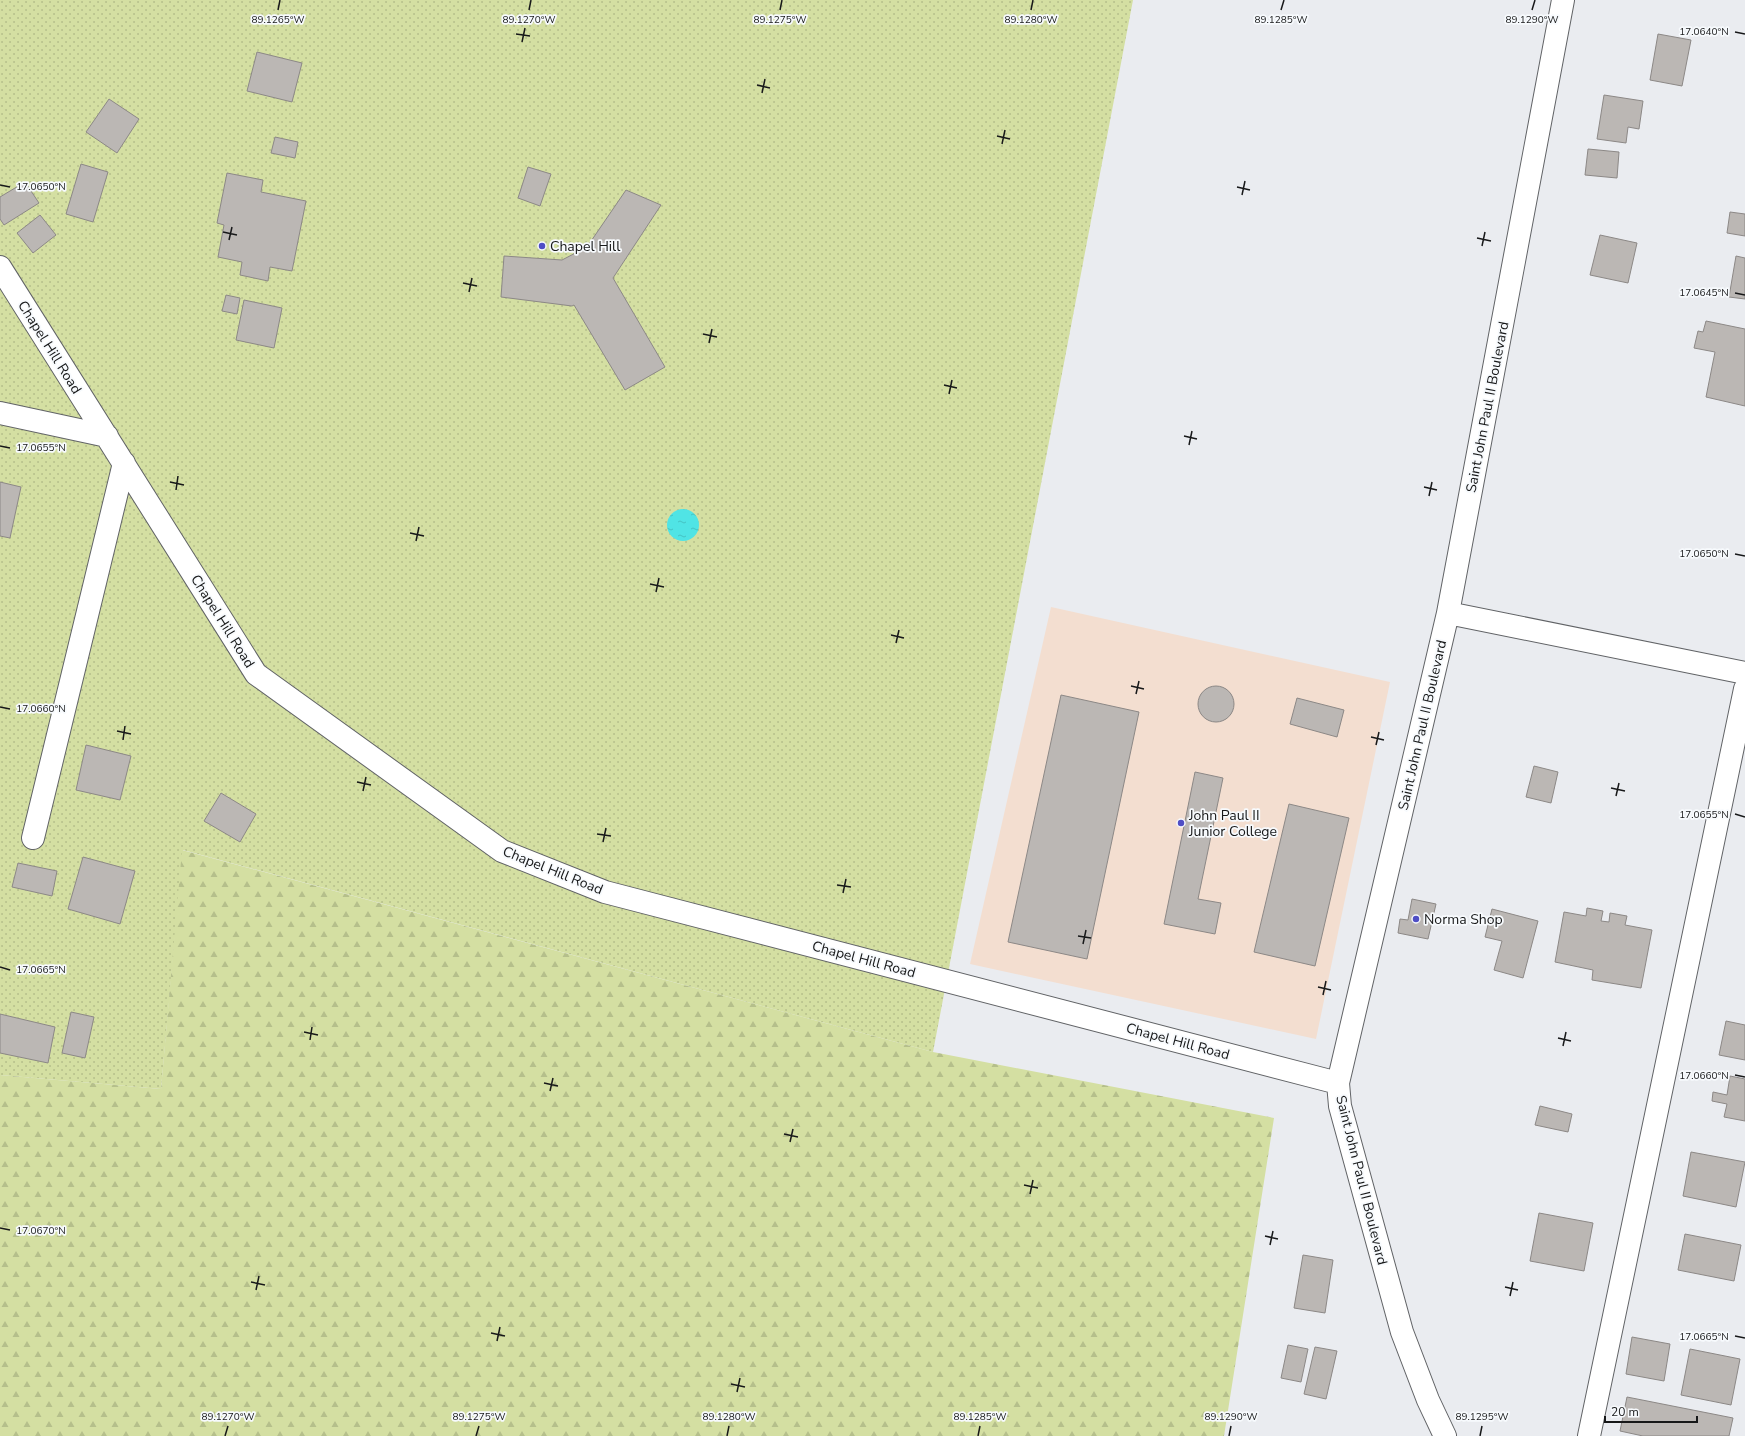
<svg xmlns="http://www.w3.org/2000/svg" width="1745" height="1436" font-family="'Nunito Sans',sans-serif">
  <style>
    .education { fill: #f3ded0 }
    .grass { fill: url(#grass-dots) }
    .forest { fill: url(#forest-firs) }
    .water { fill: url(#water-ripples) }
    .building { fill: #bbb7b4; stroke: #8c8886 }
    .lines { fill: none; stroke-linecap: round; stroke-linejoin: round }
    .street-casing { stroke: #616366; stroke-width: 24 }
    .street { stroke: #fff; stroke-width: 22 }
    .ticks { fill: none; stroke: #171819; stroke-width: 1.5 }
    .poi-dot { fill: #4f4ec5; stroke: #f7fafd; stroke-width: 1.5 }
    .labels { text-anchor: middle; stroke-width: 3.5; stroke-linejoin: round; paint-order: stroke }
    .poi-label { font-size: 14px; fill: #171819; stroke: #f7fafd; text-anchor: start }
    .street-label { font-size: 14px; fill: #171819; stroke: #f7fafd }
    .ticks-label { font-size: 10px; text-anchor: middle; fill: #171819; stroke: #f7fafd; stroke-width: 3.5; stroke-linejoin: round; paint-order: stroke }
  </style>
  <defs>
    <pattern id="grass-dots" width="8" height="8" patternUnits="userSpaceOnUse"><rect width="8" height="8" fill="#d4dfa2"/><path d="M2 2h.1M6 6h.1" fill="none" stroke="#b5bf8b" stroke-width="1.8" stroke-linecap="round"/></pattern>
    <pattern id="forest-firs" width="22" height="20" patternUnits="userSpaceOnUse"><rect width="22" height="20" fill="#d4dfa2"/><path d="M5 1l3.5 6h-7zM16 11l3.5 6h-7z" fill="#b5bf8b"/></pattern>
    <pattern id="water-ripples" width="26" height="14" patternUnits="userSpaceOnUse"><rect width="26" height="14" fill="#50e4e5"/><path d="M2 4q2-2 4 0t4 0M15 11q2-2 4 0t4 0" fill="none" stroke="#45c3c4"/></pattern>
  </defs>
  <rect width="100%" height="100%" fill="#eaecf0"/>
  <path class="education" d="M 1051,607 L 1390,682 L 1316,1039 L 970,964 Z"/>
  <path class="grass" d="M 0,0 L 1133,0 L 933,1052 L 183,850 L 161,1089 L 0,1075 Z"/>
  <path class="forest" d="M 182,850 L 933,1052 L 1274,1118 L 1224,1436 L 0,1436 L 0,1075 L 161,1089 Z"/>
  <path class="water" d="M667 525a16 16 0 1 1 32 0a16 16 0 1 1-32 0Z"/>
  <path class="building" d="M 1658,34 L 1691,40 L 1682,86 L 1650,80 Z
    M 257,52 L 302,63 L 292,102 L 247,91 Z
    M 1604,95 L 1643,101 L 1639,129 L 1628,127 L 1626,143 L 1597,139 Z
    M 109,99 L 139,119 L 117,153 L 86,132 Z
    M 275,137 L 298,142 L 295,158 L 271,153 Z
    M 1588,149 L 1619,152 L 1617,178 L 1585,175 Z
    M 81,164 L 108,172 L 93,222 L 66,214 Z
    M 528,167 L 551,174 L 540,206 L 518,198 Z
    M 227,173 L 263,180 L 261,192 L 306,201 L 292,271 L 270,267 L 268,281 L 240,275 L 242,262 L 218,257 L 224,225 L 217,223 Z
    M 25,182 L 39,203 L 4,225 L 0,219 L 0,197 Z
    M 626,190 L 661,205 L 613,278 L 665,367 L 625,390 L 574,305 L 572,306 L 501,297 L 504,256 L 562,260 L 587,247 Z
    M 1730,212 L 1745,214 L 1745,236 L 1727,233 Z
    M 40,215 L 56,235 L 33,253 L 17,233 Z
    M 1600,235 L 1637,243 L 1628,283 L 1590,275 Z
    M 1736,256 L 1745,258 L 1745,299 L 1729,297 Z
    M 226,295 L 240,298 L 237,314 L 222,311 Z
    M 244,300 L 282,308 L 274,348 L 236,340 Z
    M 1706,321 L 1745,329 L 1745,406 L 1706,397 L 1715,352 L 1694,348 L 1698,331 L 1703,332 Z
    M 0,482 L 21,487 L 10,538 L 0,536 Z
    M1198 704a18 18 0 1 1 36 0a18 18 0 1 1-36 0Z
    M 1061,695 L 1139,712 L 1087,959 L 1008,942 Z
    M 1297,698 L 1344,710 L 1337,737 L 1290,724 Z
    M 86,745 L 131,756 L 120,800 L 76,790 Z
    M 1534,766 L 1558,772 L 1551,803 L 1526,797 Z
    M 1195,772 L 1223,778 L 1198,899 L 1221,903 L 1215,934 L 1164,924 Z
    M 221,793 L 256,814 L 240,842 L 204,821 Z
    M 1289,804 L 1349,818 L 1315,966 L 1254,952 Z
    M 83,857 L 135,871 L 120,924 L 68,909 Z
    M 18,863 L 57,871 L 52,896 L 12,887 Z
    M 1412,899 L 1436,904 L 1428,939 L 1398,933 L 1400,919 L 1408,920 Z
    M 1587,908 L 1603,911 L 1601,921 L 1609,922 L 1610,913 L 1627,916 L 1625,925 L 1652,930 L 1641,988 L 1592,980 L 1593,970 L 1555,962 L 1564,912 L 1586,916 Z
    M 1492,909 L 1538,921 L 1523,978 L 1494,970 L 1502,941 L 1485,937 Z
    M 71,1012 L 94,1017 L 85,1058 L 62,1053 Z
    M 0,1014 L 55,1027 L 48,1063 L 0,1053 Z
    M 1726,1021 L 1745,1025 L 1745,1060 L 1719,1055 Z
    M 1730,1076 L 1745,1079 L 1745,1121 L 1724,1117 L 1727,1104 L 1712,1101 L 1713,1092 L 1727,1095 Z
    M 1540,1106 L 1572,1114 L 1568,1132 L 1535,1125 Z
    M 1691,1152 L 1745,1162 L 1736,1207 L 1683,1196 Z
    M 1539,1213 L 1593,1223 L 1584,1271 L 1530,1261 Z
    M 1685,1234 L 1741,1245 L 1734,1281 L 1678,1270 Z
    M 1303,1255 L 1333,1260 L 1325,1313 L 1294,1308 Z
    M 1632,1337 L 1670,1344 L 1664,1381 L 1626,1374 Z
    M 1288,1345 L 1308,1349 L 1301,1382 L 1281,1378 Z
    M 1315,1347 L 1337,1351 L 1326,1399 L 1304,1394 Z
    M 1690,1349 L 1740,1359 L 1731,1405 L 1681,1395 Z
    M 1627,1397 L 1733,1418 L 1729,1436 L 1643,1436 L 1620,1431 Z"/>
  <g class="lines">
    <defs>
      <path id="street" d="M 0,267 L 256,674 L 502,851 L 605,892 L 1338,1083
        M 0,413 L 107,436
        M 1448,613 L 1745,673
        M 33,838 L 124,463
        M 1445,1436 L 1428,1400 L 1402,1332 L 1340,1106 L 1338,1083 L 1448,613 L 1563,0
        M 1589,1436 L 1745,689"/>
    </defs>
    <use href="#street" class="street-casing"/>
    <use href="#street" class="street"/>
  </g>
  <path class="ticks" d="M 278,10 L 280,0M 529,10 L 531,0M 780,10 L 782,0M 1031,10 L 1033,0M 1281,10 L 1284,0M 1532,10 L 1535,0M 1735,32 L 1745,34M 516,34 L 530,36M 522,42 L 525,28M 757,85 L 770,88M 762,93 L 765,79M 997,136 L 1010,139M 1002,144 L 1005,130M 0,185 L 10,187M 1237,187 L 1250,190M 1242,195 L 1245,181M 223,232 L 237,235M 1477,238 L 1491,241M 229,240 L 232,227M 1482,246 L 1485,232M 463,283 L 477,286M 469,292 L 472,278M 1735,293 L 1745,295M 703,334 L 717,337M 709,343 L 712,329M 944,385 L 957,388M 949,394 L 952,380M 1184,436 L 1197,439M 1189,445 L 1192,431M 0,446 L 10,448M 170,482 L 184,485M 1424,487 L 1437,490M 176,490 L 178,476M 1429,496 L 1432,482M 410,533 L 424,536M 416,541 L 419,527M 1735,554 L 1745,556M 650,584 L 664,587M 656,592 L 659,578M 891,635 L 904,638M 896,643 L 899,630M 1131,686 L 1144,689M 1136,694 L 1139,681M 0,707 L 10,709M 117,731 L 131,734M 1371,737 L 1384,740M 123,740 L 125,726M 1376,745 L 1379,732M 357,782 L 371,785M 1611,788 L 1625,791M 363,791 L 366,777M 1616,796 L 1619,783M 1735,814 L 1745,817M 597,834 L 611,836M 603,842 L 606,828M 837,885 L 851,887M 843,893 L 846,879M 1078,936 L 1091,938M 1083,944 L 1086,930M 0,967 L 10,970M 1318,987 L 1331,990M 1323,995 L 1326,981M 304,1032 L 318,1035M 1558,1038 L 1571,1041M 310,1040 L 312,1027M 1563,1046 L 1566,1032M 1735,1075 L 1745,1077M 544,1083 L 558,1086M 550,1091 L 553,1078M 784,1134 L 798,1137M 790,1142 L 793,1129M 1024,1185 L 1038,1188M 1030,1194 L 1033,1180M 0,1228 L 10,1230M 1265,1236 L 1278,1239M 1270,1245 L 1273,1231M 251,1282 L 265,1285M 1505,1287 L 1518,1290M 256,1290 L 259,1276M 1510,1296 L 1513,1282M 491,1333 L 505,1336M 1735,1336 L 1745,1338M 497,1341 L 500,1327M 731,1384 L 745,1387M 737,1392 L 740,1378M 225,1436 L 228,1426M 476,1436 L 479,1426M 727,1436 L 729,1426M 978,1436 L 980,1426M 1229,1436 L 1231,1426M 1480,1436 L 1482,1426"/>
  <g class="poi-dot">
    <circle cx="542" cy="246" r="4"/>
    <circle cx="1181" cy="823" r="4"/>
    <circle cx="1416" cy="919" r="4"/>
  </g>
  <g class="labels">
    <g class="poi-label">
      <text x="550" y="251">Chapel Hill</text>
      <text x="1189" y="820">John Paul II<tspan x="1189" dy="16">Junior College</tspan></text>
      <text x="1424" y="924">Norma Shop</text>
    </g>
    <g class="street-label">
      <text transform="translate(50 347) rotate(58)" y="5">Chapel Hill Road</text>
      <text transform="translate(1487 407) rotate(-79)" y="5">Saint John Paul II Boulevard</text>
      <text transform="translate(223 621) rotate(58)" y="5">Chapel Hill Road</text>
      <text transform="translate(1422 725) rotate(-77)" y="5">Saint John Paul II Boulevard</text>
      <text transform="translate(553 870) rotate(22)" y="5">Chapel Hill Road</text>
      <text transform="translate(864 959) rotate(15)" y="5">Chapel Hill Road</text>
      <text transform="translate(1178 1041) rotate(15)" y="5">Chapel Hill Road</text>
      <text transform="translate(1362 1180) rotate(76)" y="5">Saint John Paul II Boulevard</text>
    </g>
  </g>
  <g class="ticks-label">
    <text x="278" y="23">89.1265°W</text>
    <text x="529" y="23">89.1270°W</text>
    <text x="780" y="23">89.1275°W</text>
    <text x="1031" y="23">89.1280°W</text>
    <text x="1281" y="23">89.1285°W</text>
    <text x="1532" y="23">89.1290°W</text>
    <text x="1704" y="35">17.0640°N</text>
    <text x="41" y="190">17.0650°N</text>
    <text x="1704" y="296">17.0645°N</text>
    <text x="41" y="451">17.0655°N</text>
    <text x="1704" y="557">17.0650°N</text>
    <text x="41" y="712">17.0660°N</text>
    <text x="1704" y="818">17.0655°N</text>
    <text x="41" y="973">17.0665°N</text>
    <text x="1704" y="1079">17.0660°N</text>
    <text x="41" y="1234">17.0670°N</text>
    <text x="1704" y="1340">17.0665°N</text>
    <text x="228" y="1420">89.1270°W</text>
    <text x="479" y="1420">89.1275°W</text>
    <text x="729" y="1420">89.1280°W</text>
    <text x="980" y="1420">89.1285°W</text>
    <text x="1231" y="1420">89.1290°W</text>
    <text x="1482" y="1420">89.1295°W</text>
  </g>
  <path d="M1605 1416v6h92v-6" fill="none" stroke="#171819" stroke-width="2"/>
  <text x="1611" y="1416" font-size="12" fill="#171819" stroke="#f7fafd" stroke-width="3" paint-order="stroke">20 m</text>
</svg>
